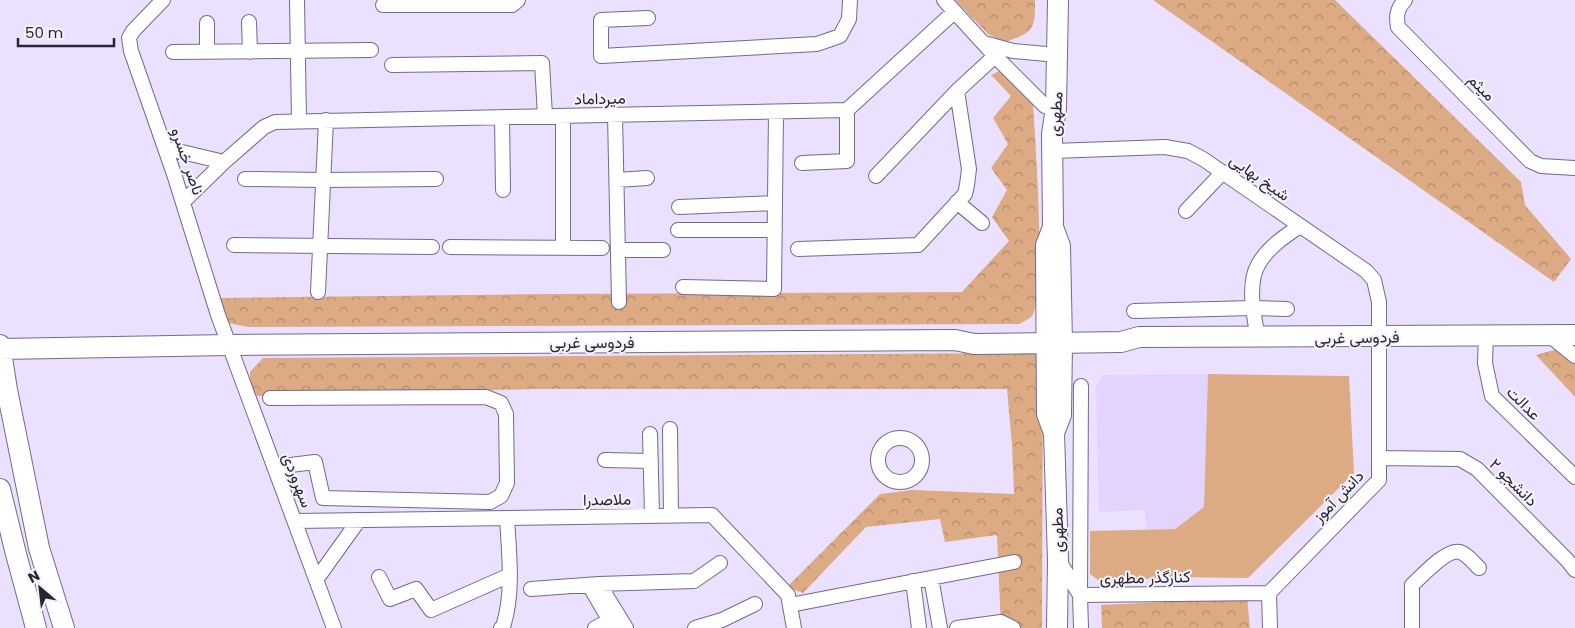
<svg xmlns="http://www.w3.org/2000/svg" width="1575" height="628" font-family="Poppins,Vazirmatn,sans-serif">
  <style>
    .built { fill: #e2d3ff }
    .grass { fill: #dcab84 }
    .forest { fill: url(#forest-crowns) }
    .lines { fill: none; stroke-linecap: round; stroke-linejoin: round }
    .minor-casing { stroke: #746989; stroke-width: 16 }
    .secondary-casing { stroke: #746989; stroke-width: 22 }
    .minor { stroke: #fff; stroke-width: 14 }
    .secondary { stroke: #fff; stroke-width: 20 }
    .labels { text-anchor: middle; stroke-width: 4; stroke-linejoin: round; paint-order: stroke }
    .street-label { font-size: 16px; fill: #292432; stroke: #f5f3fa }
  </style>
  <defs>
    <pattern id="forest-crowns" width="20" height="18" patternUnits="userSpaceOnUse" patternTransform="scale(1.25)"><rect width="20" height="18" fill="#dcab84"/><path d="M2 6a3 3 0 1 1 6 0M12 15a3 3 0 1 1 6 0" fill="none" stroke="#b28b6d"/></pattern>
  </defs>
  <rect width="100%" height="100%" fill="#ebe1ff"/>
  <path class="built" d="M 1208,374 L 1204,507 L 1175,529 L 1146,529 L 1145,510 L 1099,512 L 1096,385 L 1103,375 Z"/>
  <path class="grass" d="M 1208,374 L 1349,376 L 1354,473 L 1248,578 L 1174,577 L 1101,582 L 1090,574 L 1090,531 L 1175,529 L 1204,507 Z"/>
  <path class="forest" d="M 955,0 L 1035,0 C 1035,30 1034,32 1005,42 L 988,34 Z
    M 1153,0 L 1335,0 L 1521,182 L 1525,205 L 1571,259 L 1554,282 Z
    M 1001,70 L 1033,104 C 1035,137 1047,295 1032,316 C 1029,319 1023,322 1019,324 L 248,327 L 228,323 L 218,298 L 548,294 L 962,292 L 1009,241 L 992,217 L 1007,190 L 991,168 L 1008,144 L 993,118 L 1011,96 L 991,75 Z
    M 1561,348 L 1575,359 L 1575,397 L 1536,355 Z
    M 1035,353 L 1043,365 L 1042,628 L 1001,628 L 997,535 L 945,542 L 940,519 L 866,527 L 803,593 L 787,587 L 880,494 L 912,490 L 1014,494 L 1012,445 L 1007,389 L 534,389 L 257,396 L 250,383 L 250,372 L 263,358 Z
    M 1247,598 L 1250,628 L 1102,628 L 1101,605 Z"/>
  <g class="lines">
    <defs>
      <path id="minor" d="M 163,0 L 133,31 L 129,38 L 131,51 L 174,174 L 218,315 L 334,628
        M 297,0 L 299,120
        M 944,0 L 995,56 L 1045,106 L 1056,108
        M 1405,0 C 1397,9 1396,15 1398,27 L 1530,161 L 1541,166 L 1575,168
        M 383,5 L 512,5 L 518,0
        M 648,18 L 601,20 L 601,56 L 817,44 L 840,36 L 849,19 L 850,0
        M 249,22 L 250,52
        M 207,23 L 207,52
        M 984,43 L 1013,51 L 1058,55
        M 173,52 L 371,50
        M 392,65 L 542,63 L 545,116
        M 615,115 L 619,302
        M 502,117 L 503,190
        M 165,148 L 224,162
        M 1053,151 L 1165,147 L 1188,151 L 1203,159 L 1366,271 L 1374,280 L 1379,302 L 1379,480 L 1269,593 L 1270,628
        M 802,163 L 847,161 L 847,110
        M 876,176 L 957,91 L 995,56
        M 245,179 L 323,180 L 436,179
        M 617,180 L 647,178
        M 183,202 L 224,162 L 264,127 L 275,122 L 847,110 L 954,12
        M 957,202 L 982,223
        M 679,207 L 775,203
        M 1186,211 L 1223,172
        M 678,230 L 775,230
        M 234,245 L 432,247
        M 450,247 L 602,248
        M 563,248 L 563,116
        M 798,249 L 918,245 L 965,194 L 967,185 L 969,169 L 957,91
        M 618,250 L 663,250
        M 683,287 L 774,289 L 776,112
        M 318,292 L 326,120
        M 1134,311 L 1253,308 L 1287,309
        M 1486,335 L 1485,363 L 1492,396 L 1575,477
        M 1549,335 L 1575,356
        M 1258,338 C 1254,317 1247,284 1258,265 C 1267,248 1285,236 1300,226
        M 1081,386 L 1080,595 L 1269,593
        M 270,398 L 486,397 L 501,403 L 506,414 L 507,483 L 501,496 L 490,502 L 323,498 L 315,462 L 274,467
        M 670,429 L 671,515
        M 650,434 L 652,515
        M878 460a22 22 0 1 1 44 0a22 22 0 1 1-44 0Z
        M 1379,458 L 1460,459 L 1477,469 L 1568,561 L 1575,570
        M 605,460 L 651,461
        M 295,521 L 712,515 L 788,595 L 794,628
        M 1059,561 L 1080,595 L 1081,628
        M 379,577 L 390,599 L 416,589 L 431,610 L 510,575
        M 931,578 L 940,628
        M 316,580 L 359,520
        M 913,581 L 919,628
        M 599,584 L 626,628
        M 589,585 L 614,628
        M 531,589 L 599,584 L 694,581 L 720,563
        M 790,605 L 1014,562
        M 501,628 L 503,627 C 514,592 509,554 507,518
        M 595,628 L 618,616
        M 695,628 L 722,620 L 755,604
        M 957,628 L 1001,622 L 1013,628
        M 1412,628 L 1412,585 C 1422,576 1447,548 1460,552 C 1467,554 1474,563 1479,568"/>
      <path id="secondary" d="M 1053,227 L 1046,245 L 1047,414 L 1054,433 L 1058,560 L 1057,628
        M 0,345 L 7,390 L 39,548 L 64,628
        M 0,349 L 229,345 L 955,340 L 974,344 L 1121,342 L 1139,337 L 1575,335
        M 1054,433 L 1061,415 L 1062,343 L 1060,246 L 1053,227 L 1052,134 L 1056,108 L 1058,0
        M 0,489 L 16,554 L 36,628"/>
    </defs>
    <use href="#minor" class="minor-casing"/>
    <use href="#secondary" class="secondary-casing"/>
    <use href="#minor" class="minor"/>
    <use href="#secondary" class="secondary"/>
  </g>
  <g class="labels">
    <g class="street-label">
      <text transform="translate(1482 87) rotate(45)" y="6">میثم</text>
      <text transform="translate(600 98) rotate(-1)" y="6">میرداماد</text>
      <text transform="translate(1055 114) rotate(-86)" y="6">مطهری</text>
      <text transform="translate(188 161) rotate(71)" y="6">ناصر خسرو</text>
      <text transform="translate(1260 177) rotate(35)" y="6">شیخ بهایی</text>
      <text transform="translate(1357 337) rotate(-1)" y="6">فردوسی غربی</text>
      <text x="592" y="348">فردوسی غربی</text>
      <text transform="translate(1524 403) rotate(45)" y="6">عدالت</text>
      <text transform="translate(298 480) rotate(69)" y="6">سهروردی</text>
      <text transform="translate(1514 482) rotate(45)" y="6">دانشجو ۲</text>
      <text transform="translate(1338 496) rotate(-46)" y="6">دانش آموز</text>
      <text transform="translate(607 499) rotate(-1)" y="6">ملاصدرا</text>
      <text transform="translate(1057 530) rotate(-92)" y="6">مطهری</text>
      <text transform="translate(1145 577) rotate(-1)" y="6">کنارگذر مطهری</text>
    </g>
  </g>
  <g transform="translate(40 588) rotate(332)" stroke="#f5f3fa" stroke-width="4" paint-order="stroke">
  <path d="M0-4L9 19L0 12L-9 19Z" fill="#292432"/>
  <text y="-8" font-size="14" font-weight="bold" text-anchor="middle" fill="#292432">N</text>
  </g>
  <path d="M18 38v8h96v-8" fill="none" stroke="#292432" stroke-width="2.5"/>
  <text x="25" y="38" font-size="15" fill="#292432" stroke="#f5f3fa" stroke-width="4" paint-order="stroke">50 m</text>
</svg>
